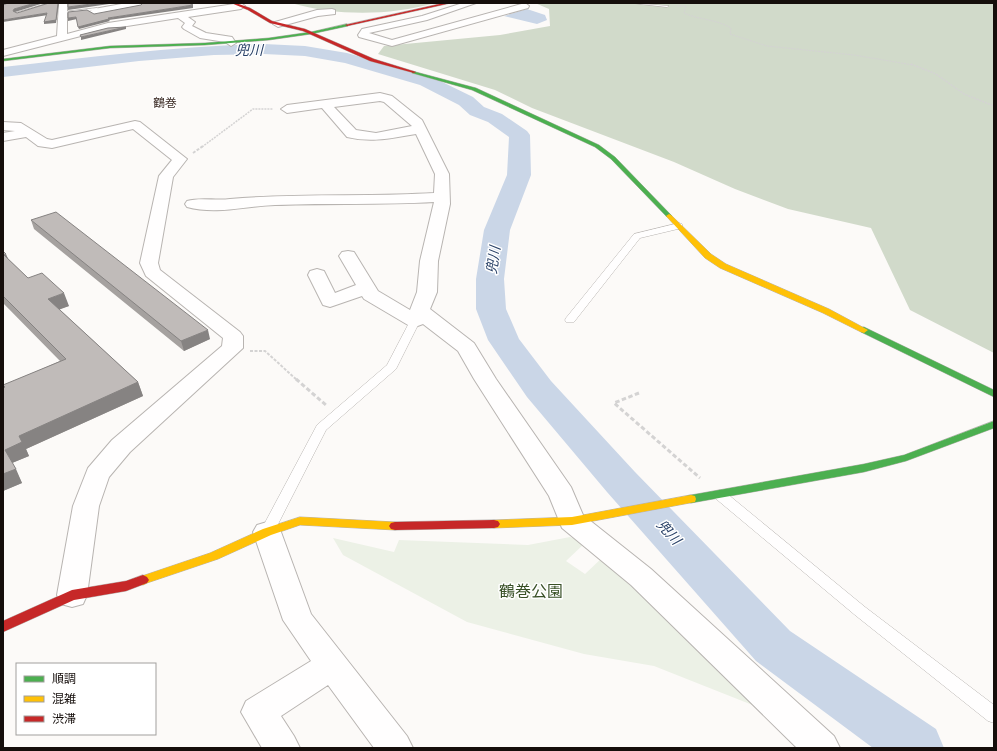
<svg xmlns="http://www.w3.org/2000/svg" width="997" height="751" font-family="'Public Sans','Noto Sans JP',sans-serif">
  <style>
    .green { fill: #ecf1e6 }
    .forest { fill: #d1daca }
    .water { fill: #cad6e7 }
    .lines { fill: none; stroke-linecap: round; stroke-linejoin: round }
    .river { fill: #cad6e7; fill-rule: evenodd }
    .lane-casing { stroke: #b8b4b1; stroke-width: 1 }
    .street-casing { stroke: #b8b4b1; stroke-width: 2 }
    .fast-casing { stroke: #b8b4b1; stroke-width: 1 }
    .slow-casing { stroke: #b8b4b1; stroke-width: 1 }
    .jam-casing { stroke: #b8b4b1; stroke-width: 1 }
    .path-far3 { stroke: #d4d3d3; stroke-width: 1; stroke-dasharray: 2 1; stroke-linecap: butt }
    .path-far2 { stroke: #d4d3d3; stroke-width: 1.5; stroke-dasharray: 2 1; stroke-linecap: butt }
    .path-far1 { stroke: #d4d3d3; stroke-width: 2; stroke-dasharray: 3 1.5; stroke-linecap: butt }
    .path { stroke: #d4d3d3; stroke-width: 3; stroke-dasharray: 4.5 2.5; stroke-linecap: butt }
    .lane { fill: #fffefe; fill-rule: evenodd }
    .street { fill: #fffefe; fill-rule: evenodd }
    .fast { fill: #4caf50; fill-rule: evenodd }
    .slow { fill: #ffc107; fill-rule: evenodd }
    .jam { fill: #c62828; fill-rule: evenodd }
    .wall { fill: #a5a19f }
    .shaded-wall { fill: #868382 }
    .building { fill: #c0bbb9; stroke: #868382 }
    .labels { text-anchor: middle; stroke-width: 3; stroke-linejoin: round; paint-order: stroke }
    .far-neighbourhood-label { font-size: 12px; fill: #3c2c26; stroke: #fff }
    .water-label { font-size: 14px; font-style: italic; fill: #294167; stroke: #fff }
    .near-park-label { font-size: 16px; fill: #395127; stroke: #fff }
  </style>
  <rect width="100%" height="100%" fill="#fcfaf8"/>
  <path class="green" d="M 570,537 L 585,543 L 566,561 L 585,574 L 603,557 L 760,708 L 654,666 L 584,654 L 467,622 L 343,555 L 333,538 L 394,552 L 399,540 L 528,545 Z"/>
  <path class="forest" d="M 291,3 L 435,3 C 388,16 337,16 291,3 Z
    M 535,3 L 994,3 L 994,353 L 910,310 L 871,228 L 788,209 L 735,189 L 674,162 L 532,108 L 495,90 L 378,54 L 384,46 L 500,35 L 550,26 L 549,9 Z"/>
  <path class="water" d="M 527,9 L 545,15 L 547,20 L 537,24 L 504,16 Z"/>
  <g class="lines">
    <path class="river" d="M 264,44 L 305,46 L 347,53 L 432,77 L 473,97 L 484,107 L 502,114 L 527,131 L 530,135 L 531,175 L 510,230 L 504,279 L 506,309 L 519,339 L 551,381 L 635,472 L 790,631 L 936,729 L 944,748 L 873,748 L 756,661 L 607,492 L 527,397 L 488,340 L 476,309 L 476,279 L 484,230 L 507,175 L 509,137 L 488,122 L 470,115 L 459,105 L 420,85 L 345,63 L 305,56 L 264,54 L 214,55 L 139,61 L 3,77 L 3,67 C 90,57 176,46 264,44 Z"/>
    <defs>
      <path id="lane" d="M 49,3 L 56,3 L 17,14 L 15,13 Z
        M 631,3 L 669,6 L 667,7 Z
        M 97,8 L 99,10 L 64,13 L 62,12 Z
        M 679,223 L 682,224 L 682,228 L 640,238 L 574,322 L 566,322 L 565,320 L 566,318 L 634,234 Z
        M 415,318 L 420,321 L 396,369 L 326,430 L 272,536 L 267,537 L 262,536 L 260,532 L 317,425 L 387,365 L 410,321 Z
        M 720,490 L 725,492 L 865,607 L 994,705 L 994,723 L 988,721 L 855,615 L 715,498 L 713,495 L 715,492 Z"/>
      <path id="street" d="M 3,3 L 9,3 L 3,6 Z
        M 59,3 L 67,3 L 67,34 L 108,23 L 241,3 L 245,6 L 241,9 L 188,17 L 195,22 L 192,26 L 206,33 L 232,37 L 236,43 L 231,46 L 225,42 L 200,38 L 184,29 L 182,27 L 185,23 L 178,18 L 108,29 L 3,56 L 3,50 L 57,36 Z
        M 127,3 L 145,3 L 141,6 L 94,15 L 89,12 L 94,9 Z
        M 463,3 L 476,3 L 427,20 L 369,33 L 392,40 L 525,3 L 529,6 L 528,8 L 392,46 L 359,37 L 358,35 L 362,29 L 422,16 Z
        M 332,9 L 335,10 L 335,14 L 318,16 L 278,27 L 273,24 L 275,22 L 317,10 Z
        M 380,93 L 392,96 L 422,120 L 449,174 L 450,204 L 438,261 L 437,292 L 430,309 L 474,343 L 496,379 L 571,487 L 583,515 L 651,569 L 834,736 L 840,748 L 797,748 L 631,585 L 562,528 L 549,496 L 474,379 L 458,351 L 423,324 L 415,327 L 408,325 L 364,299 L 362,296 L 330,307 L 323,305 L 308,275 L 310,271 L 317,269 L 324,271 L 335,293 L 356,285 L 339,256 L 342,252 L 348,251 L 354,252 L 378,291 L 410,310 L 417,292 L 420,261 L 434,202 C 381,205 328,203 275,205 C 246,206 216,215 187,207 L 185,204 L 187,201 C 200,197 216,201 230,199 C 298,193 366,197 434,193 L 435,174 L 416,134 C 391,138 372,143 347,137 L 322,108 L 287,113 L 281,109 L 287,105 ZM 380,101 L 384,102 L 412,126 L 376,133 L 356,130 L 334,107 Z
        M 135,121 L 140,122 L 187,159 L 173,177 L 158,263 L 160,270 L 240,332 L 243,336 L 243,348 L 130,452 L 109,477 L 99,506 L 87,595 L 83,604 L 72,607 L 61,604 L 57,595 L 73,506 L 88,468 L 112,440 L 222,346 L 223,338 L 146,276 L 140,263 L 159,176 L 172,160 L 133,129 L 52,148 L 38,146 L 26,137 L 3,141 L 3,133 L 15,131 L 3,130 L 3,122 L 21,123 L 47,139 L 52,140 Z
        M 267,522 L 277,525 L 281,532 L 311,614 L 407,736 L 413,748 L 374,748 L 328,685 L 281,716 L 294,736 L 300,748 L 262,748 L 241,712 L 246,701 L 311,661 L 283,620 L 253,532 L 257,525 Z"/>
      <path id="fast" d="M 347,24 L 348,26 L 311,34 L 269,40 L 205,45 L 110,48 L 3,61 L 3,59 L 110,46 L 205,43 L 269,38 L 311,32 Z
        M 412,71 L 476,88 L 599,145 L 615,157 L 672,216 L 671,217 L 667,217 L 611,159 L 595,147 L 472,90 L 412,73 Z
        M 864,327 L 994,390 L 994,397 L 861,332 L 860,330 L 861,328 Z
        M 994,421 L 994,428 L 906,461 L 864,472 L 691,503 L 687,502 L 686,499 L 687,496 L 691,495 L 864,464 L 904,455 Z"/>
      <path id="slow" d="M 669,214 L 671,215 L 711,254 L 726,264 L 829,309 L 868,330 L 864,333 L 861,332 L 823,313 L 720,268 L 705,258 L 667,217 L 666,216 Z
        M 691,495 L 695,496 L 696,499 L 695,502 L 572,525 L 494,528 L 490,527 L 488,524 L 490,521 L 494,520 L 572,517 Z
        M 300,517 L 395,522 L 399,523 L 401,526 L 399,529 L 395,530 L 300,525 L 271,535 L 218,559 L 147,583 L 143,585 L 139,583 L 137,580 L 139,577 L 210,553 L 263,529 Z"/>
      <path id="jam" d="M 231,3 L 236,3 L 250,8 L 272,21 L 305,29 L 374,59 L 416,72 L 414,73 L 370,61 L 303,31 L 270,23 L 248,10 Z
        M 444,3 L 451,3 L 347,26 L 345,25 Z
        M 494,520 L 498,521 L 500,524 L 498,527 L 494,528 L 395,530 L 391,529 L 389,526 L 391,523 L 395,522 Z
        M 143,575 L 147,577 L 149,580 L 147,583 L 126,591 L 74,600 L 3,632 L 3,621 L 72,590 L 126,581 Z"/>
    </defs>
    <use href="#lane" class="lane-casing"/>
    <use href="#street" class="street-casing"/>
    <use href="#fast" class="fast-casing"/>
    <use href="#slow" class="slow-casing"/>
    <use href="#jam" class="jam-casing"/>
    <path class="path-far3" d="M 677,6 L 686,6 L 684,13 C 699,20 716,19 731,28 L 730,34 L 767,46 L 854,55 L 913,65"/>
    <path class="path-far2" d="M 911,64 L 936,74 L 964,94 L 994,106
      M 202,147 L 253,109 L 273,109"/>
    <path class="path-far1" d="M 193,153 L 203,146
      M 250,351 L 265,351 L 297,380"/>
    <path class="path" d="M 296,379 L 327,406
      M 639,393 L 614,403 L 700,478"/>
    <use href="#lane" class="lane"/>
    <use href="#street" class="street"/>
    <use href="#fast" class="fast"/>
    <use href="#slow" class="slow"/>
    <use href="#jam" class="jam"/>
  </g>
  <path class="wall" d="M 31,220 L 210,339 L 184,351 L 34,229 Z
    M 3,251 L 9,260 L 28,278 L 69,306 L 59,309 L 138,382 L 143,396 L 26,449 L 29,456 L 12,463 L 22,483 L 3,491 L 4,388 L 3,386 L 60,361 L 3,303 Z"/>
  <path class="shaded-wall" d="M 35,3 L 44,3 L 15,12 L 14,13 L 13,11 L 14,9 Z
    M 58,3 L 59,3 L 56,23 L 44,24 L 44,22 Z
    M 99,3 L 116,3 L 68,10 L 68,7 Z
    M 193,5 L 193,8 L 109,20 L 110,21 L 79,29 L 78,27 L 108,18 Z
    M 47,13 L 48,15 L 3,22 L 3,20 Z
    M 76,17 L 77,19 L 68,21 L 68,18 Z
    M 126,27 L 126,29 L 81,40 L 81,37 Z
    M 6,254 L 11,266 L 4,255 Z
    M 64,293 L 69,306 L 53,312 L 48,299 Z
    M 208,330 L 210,339 L 184,351 L 181,341 Z
    M 138,382 L 143,396 L 26,449 L 29,456 L 12,463 L 5,450 L 19,436 Z
    M 16,469 L 22,483 L 3,491 L 3,474 Z"/>
  <path class="building" d="M 8,3 L 35,3 L 14,9 L 13,11 L 17,13 L 49,3 L 58,3 L 56,20 L 44,22 L 47,13 L 3,20 L 3,5 Z
    M 68,3 L 99,3 L 68,7 Z
    M 143,3 L 189,3 L 193,5 L 108,18 L 109,19 L 78,27 L 76,17 L 68,18 L 68,12 L 87,10 L 94,14 L 141,5 Z
    M 126,27 L 81,37 L 80,35 L 108,28 Z
    M 56,212 L 208,330 L 181,341 L 31,220 Z
    M 3,251 L 6,254 L 4,255 L 28,278 L 42,273 L 64,293 L 48,299 L 138,382 L 19,436 L 22,442 L 5,450 L 16,469 L 3,474 L 3,388 L 5,387 L 3,385 L 66,359 L 3,296 Z"/>
  <g class="labels">
    <g class="far-neighbourhood-label">
      <text x="165" y="107">鶴巻</text>
    </g>
    <g class="water-label">
      <text x="249" y="55">兜川</text>
      <text transform="translate(493 260) rotate(-82)" y="5">兜川</text>
      <text transform="translate(669 532) rotate(48)" y="5">兜川</text>
    </g>
    <g class="near-park-label">
      <text x="531" y="597">鶴巻公園</text>
    </g>
  </g>
  <rect width="997" height="751" fill="none" stroke="#150e0b" stroke-width="8"/>
  <rect x="16" y="663" width="140" height="72" fill="#ffffff" stroke="#a19f9d"/>
  <rect x="24" y="676" width="20" height="6" fill="#4caf50" stroke="#a19f9d"/>
  <text x="52" y="683" font-size="12" fill="#150e0b">順調</text>
  <rect x="24" y="696" width="20" height="6" fill="#ffc107" stroke="#a19f9d"/>
  <text x="52" y="703" font-size="12" fill="#150e0b">混雑</text>
  <rect x="24" y="716" width="20" height="6" fill="#c62828" stroke="#a19f9d"/>
  <text x="52" y="723" font-size="12" fill="#150e0b">渋滞</text>
</svg>
